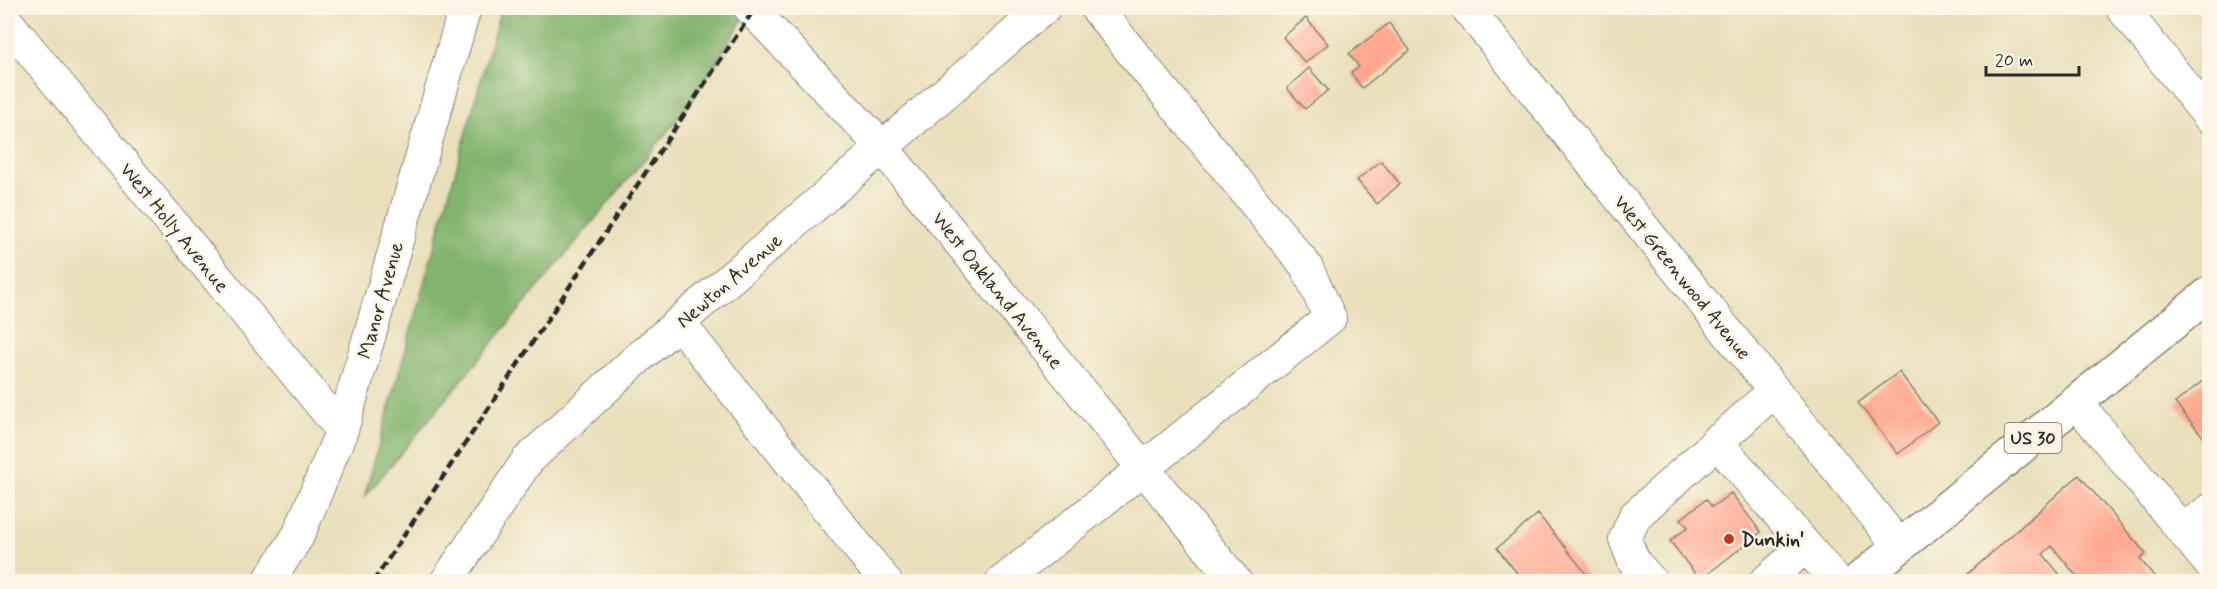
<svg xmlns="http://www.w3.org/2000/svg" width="2217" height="589" font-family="Mynerve,sans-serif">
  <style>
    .forest { fill: #83b46e; stroke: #57704c; stroke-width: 1.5 }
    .building { fill: #fea790 }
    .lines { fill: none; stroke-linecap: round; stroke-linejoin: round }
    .minor-casing { stroke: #8a8573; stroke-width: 34 }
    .highway-casing { stroke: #8a8573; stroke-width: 36 }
    .minor { stroke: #fff; stroke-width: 32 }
    .highway { stroke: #fff; stroke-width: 33 }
    .rail { stroke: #2b2b2b; stroke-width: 4.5; stroke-dasharray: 9 4.5; stroke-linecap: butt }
    .poi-dot { fill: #c8321e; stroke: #fcf5e5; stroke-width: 2 }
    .labels { text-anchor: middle; stroke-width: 5; stroke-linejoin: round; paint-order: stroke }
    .shield { fill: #fcf5e5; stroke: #6a6863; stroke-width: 1.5 }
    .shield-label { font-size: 18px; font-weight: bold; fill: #2b2b2b }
    .street-label { font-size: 20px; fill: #2b2b2b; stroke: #fcf5e5 }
    .poi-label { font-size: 20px; font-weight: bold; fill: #2b2b2b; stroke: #fcf5e5; text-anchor: start }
  </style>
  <rect width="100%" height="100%" fill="#fcf5e5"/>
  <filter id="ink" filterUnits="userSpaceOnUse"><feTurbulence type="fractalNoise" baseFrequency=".0167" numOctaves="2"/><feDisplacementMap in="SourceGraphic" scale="12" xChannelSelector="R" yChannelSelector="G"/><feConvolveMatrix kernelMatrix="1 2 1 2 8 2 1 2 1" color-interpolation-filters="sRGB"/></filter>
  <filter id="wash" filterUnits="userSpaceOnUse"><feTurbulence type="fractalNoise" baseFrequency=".008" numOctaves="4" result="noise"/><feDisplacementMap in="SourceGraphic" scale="24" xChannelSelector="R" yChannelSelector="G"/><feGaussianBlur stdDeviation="1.35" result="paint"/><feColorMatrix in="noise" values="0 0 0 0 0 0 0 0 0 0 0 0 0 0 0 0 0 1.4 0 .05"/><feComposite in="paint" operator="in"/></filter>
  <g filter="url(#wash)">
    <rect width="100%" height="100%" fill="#e9dfbb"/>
    <path class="forest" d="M 501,8 L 750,8 L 691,103 L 364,498 Z"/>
    <g id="blocks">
      <path class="building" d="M 1306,18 L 1328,44 L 1305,63 L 1283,37 Z
        M 1389,23 L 1410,50 L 1362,88 L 1351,73 L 1359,67 L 1349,54 Z
        M 1309,68 L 1328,90 L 1305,109 L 1287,88 Z
        M 1381,161 L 1400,184 L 1377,204 L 1357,180 Z
        M 1899,372 L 1938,422 L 1898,454 L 1858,403 Z
        M 2210,375 L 2210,445 L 2175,403 Z
        M 2079,475 L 2146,554 L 2140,559 L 2159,582 L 2081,582 L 2052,546 L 2043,554 L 2066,582 L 1959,582 Z
        M 1731,493 L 1761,532 L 1700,580 L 1670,541 L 1688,527 L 1681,519 L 1706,499 L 1712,507 Z
        M 1538,514 L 1593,582 L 1524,582 L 1497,548 Z"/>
    </g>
  </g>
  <g filter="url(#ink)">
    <use href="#blocks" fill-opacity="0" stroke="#8a8573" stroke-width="1.5"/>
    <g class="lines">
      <defs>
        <path id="minor" d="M 750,8 L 882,147 L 1236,582
          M 1467,8 L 1900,547
          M 2122,8 L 2210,118
          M 8,23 L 342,430
          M 680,324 L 886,582
          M 2077,403 L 2210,564
          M 1716,441 L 1837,582
          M 2182,530 L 2210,510
          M 268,582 L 298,536 L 342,430 L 465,8
          M 446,582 L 527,461 L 638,358 L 1044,8
          M 1002,582 L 1330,318 L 1306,266 L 1096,8
          M 1652,582 L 1634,562 L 1625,539 L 1635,516 L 1774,391
          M 1765,582 L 1806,546"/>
        <path id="highway" d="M 1856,582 L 2210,293"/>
      </defs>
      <use href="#minor" class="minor-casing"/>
      <use href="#highway" class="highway-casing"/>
      <use href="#minor" class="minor"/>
      <use href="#highway" class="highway"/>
      <path class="rail" d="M 373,582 L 755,8"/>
    </g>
  </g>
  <circle class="poi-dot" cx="1729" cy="539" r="6"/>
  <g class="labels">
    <rect class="shield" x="2004.5" y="423" width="57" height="30" rx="4.5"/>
    <g class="shield-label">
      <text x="2033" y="444">US 30</text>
    </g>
    <g class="street-label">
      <text transform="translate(175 227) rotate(51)" y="7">West Holly Avenue</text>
      <text transform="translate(1683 277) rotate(51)" y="7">West Greenwood Avenue</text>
      <text transform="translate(729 280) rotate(-41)" y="7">Newton Avenue</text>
      <text transform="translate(998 290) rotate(51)" y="7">West Oakland Avenue</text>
      <text transform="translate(380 300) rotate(-74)" y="7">Manor Avenue</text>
    </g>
    <g class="poi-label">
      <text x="1741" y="546">Dunkin'</text>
    </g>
  </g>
  <rect width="2217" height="589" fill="none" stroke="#fcf5e5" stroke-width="30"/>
  <path d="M1986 66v9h93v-9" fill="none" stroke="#2b2b2b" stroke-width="3"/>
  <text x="1995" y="66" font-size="18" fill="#2b2b2b" stroke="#fcf5e5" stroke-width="4.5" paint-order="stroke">20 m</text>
</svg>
